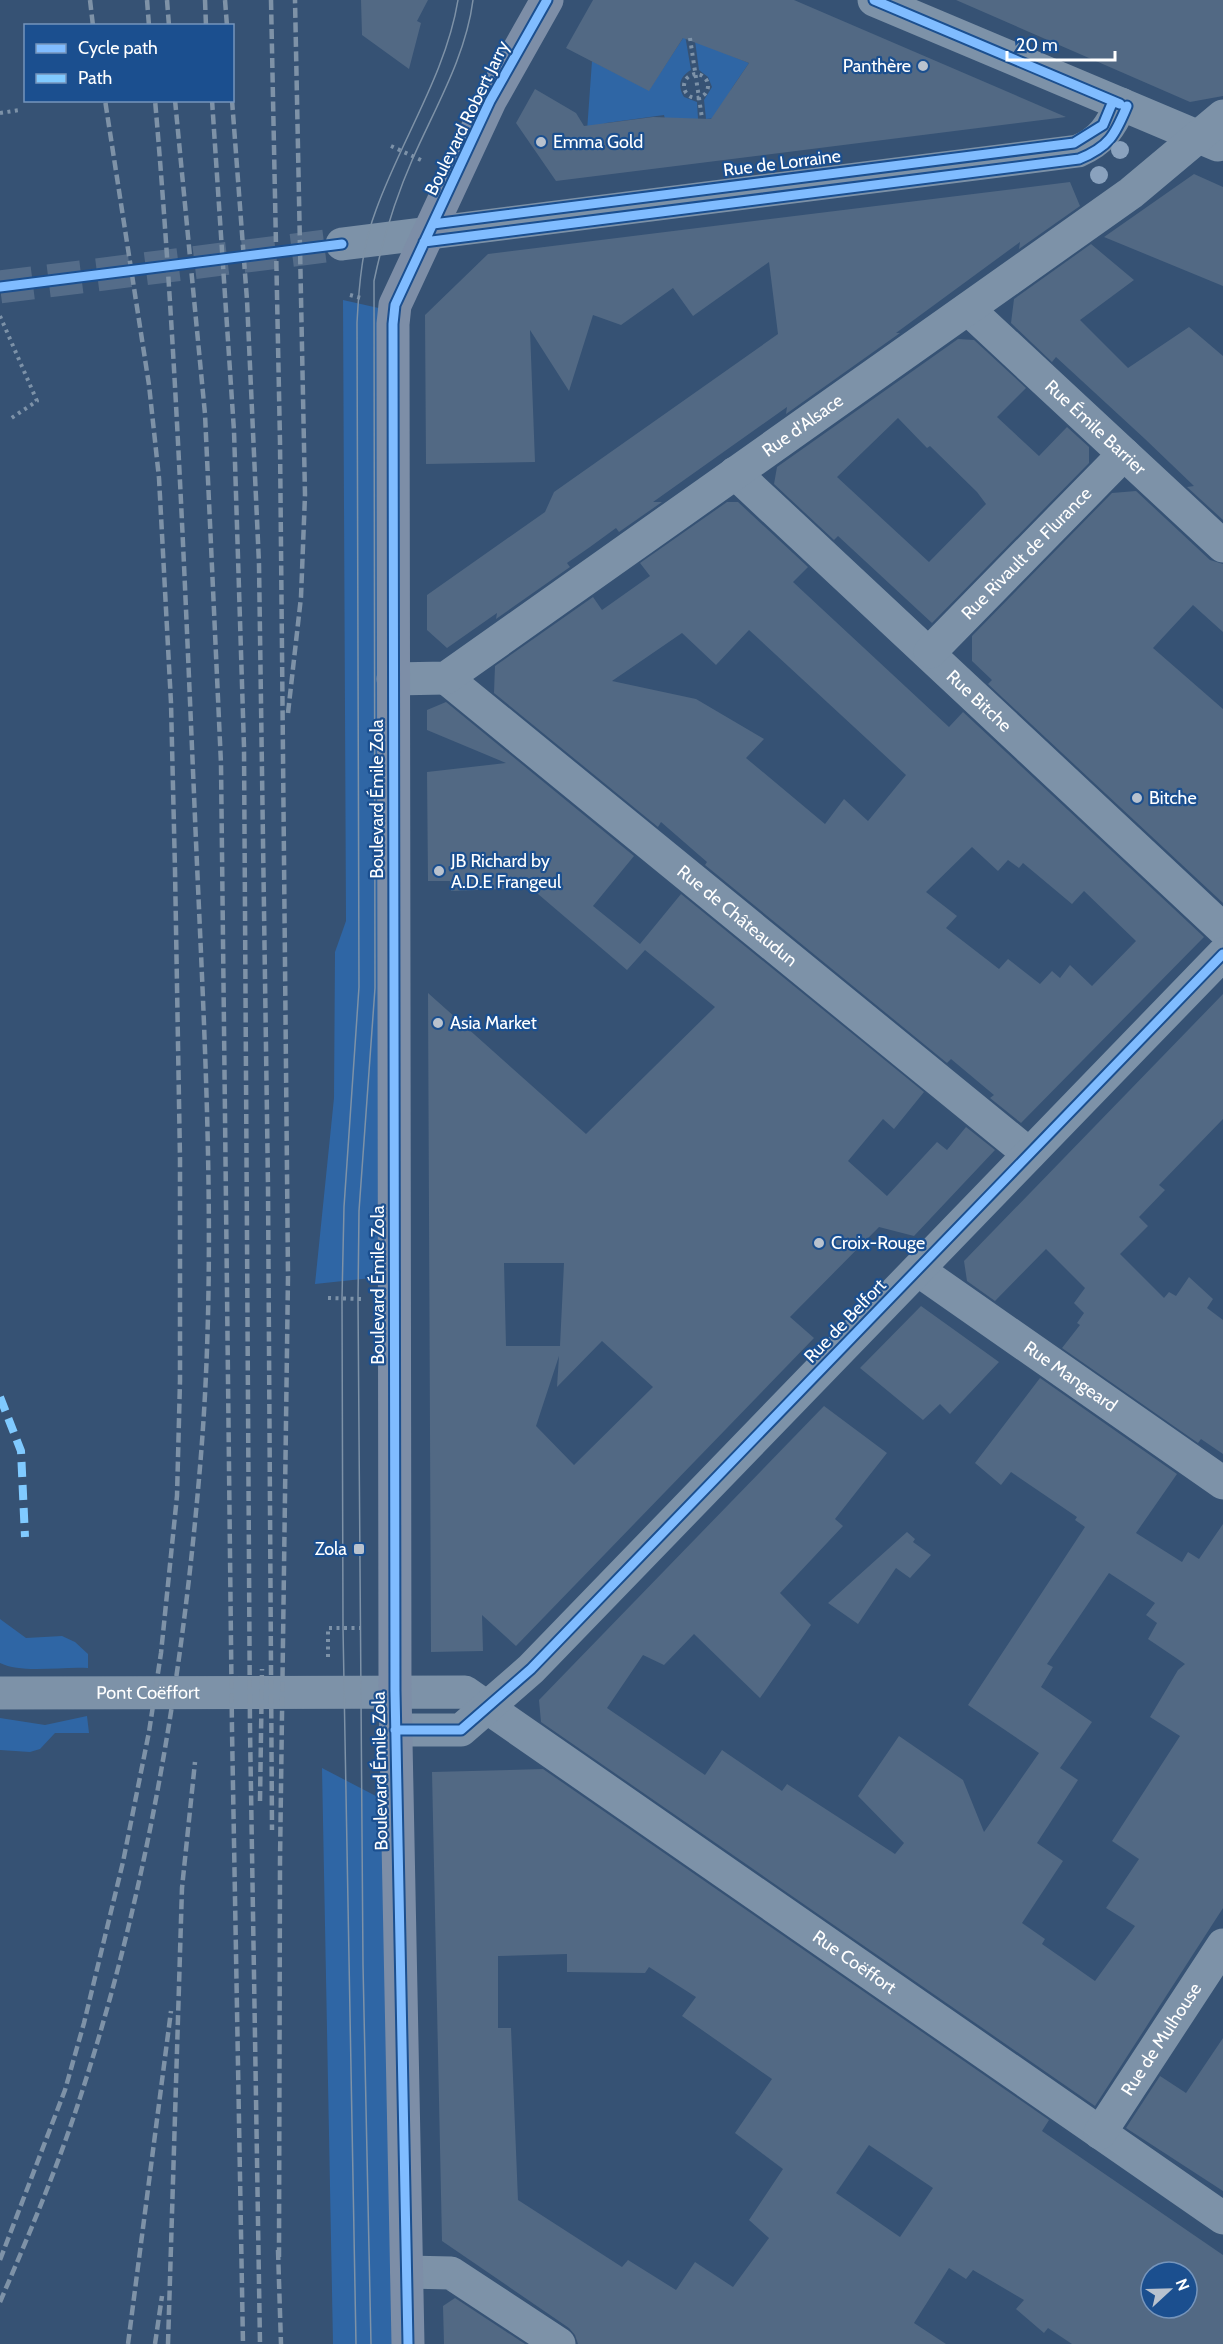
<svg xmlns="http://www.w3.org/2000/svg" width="1223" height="2344" font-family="Cabin,sans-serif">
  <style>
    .green { fill: #2f66a5 }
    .building { fill: #526984; fill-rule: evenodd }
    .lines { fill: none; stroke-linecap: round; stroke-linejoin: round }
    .minor-tunnel { stroke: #546c89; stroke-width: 33; stroke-dasharray: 33 16; stroke-linecap: butt }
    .path { stroke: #7d92a8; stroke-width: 4; stroke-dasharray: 3 4.5; stroke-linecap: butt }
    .minor { stroke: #7d92a8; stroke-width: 33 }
    .major { stroke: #7d8ea7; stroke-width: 33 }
    .tram { stroke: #7e92a7; stroke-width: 1.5 }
    .rail { stroke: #7e92a7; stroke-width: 4.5; stroke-dasharray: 10 4.5; stroke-linecap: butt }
    .quiet { stroke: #80caff; stroke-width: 8; stroke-dasharray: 15 8; stroke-linecap: butt }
    .cycleway-casing { stroke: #1b4f8f; stroke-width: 13 }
    .cycleway { stroke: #80bcff; stroke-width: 9 }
    .tree { fill: #8aa2be }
    .poi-dot { fill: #b9c2ce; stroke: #1b4f8f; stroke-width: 2 }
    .labels { text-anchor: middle; stroke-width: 4.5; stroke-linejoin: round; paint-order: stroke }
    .poi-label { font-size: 18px; fill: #fff; stroke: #1b4f8f; text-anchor: start }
    .street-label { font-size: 18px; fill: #fff; stroke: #1b4f8f }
  </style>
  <rect width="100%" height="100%" fill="#365274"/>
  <path class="green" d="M 685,35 L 691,70 C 680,76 677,86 684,97 L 697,102 L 698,119 L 665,119 L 664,115 L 606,123 L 587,131 L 592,61 L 649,90 Z
    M 695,41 L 749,63 L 732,88 L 717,118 L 706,119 L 704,100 L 712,87 L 708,77 L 699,70 Z
    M 343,300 L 383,309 L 381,1277 L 315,1284 L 334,1098 L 335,952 L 346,921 Z
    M 0,1619 L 26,1638 L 62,1636 L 75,1642 L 88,1654 L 88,1668 C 63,1666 22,1674 0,1663 Z
    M 87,1716 L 89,1733 L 55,1733 L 40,1749 L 30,1752 L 0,1750 L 0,1718 L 45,1725 Z
    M 322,1768 L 397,1807 L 408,2344 L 333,2344 Z"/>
  <path class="building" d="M 361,0 L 428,0 L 417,21 L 421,23 L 409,69 L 362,35 Z
    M 593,0 L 794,0 L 1066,117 L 556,181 L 516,123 L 535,89 L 576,113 L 584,126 L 653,117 L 711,119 L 749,63 L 683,38 L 649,91 L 566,48 Z
    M 956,0 L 1223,0 L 1223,96 L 1190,102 Z
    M 1194,174 L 1223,187 L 1223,286 L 1104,237 Z
    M 1070,182 L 1080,206 L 1019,249 L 1020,242 L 896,333 L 900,333 L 786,414 L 787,407 L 653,502 L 662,502 L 619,532 L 616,528 L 590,547 L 567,563 L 570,567 L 496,619 L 497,613 L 447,648 L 427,630 L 427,595 L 545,512 L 554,492 L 778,334 L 769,262 L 693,316 L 673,288 L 621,325 L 593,315 L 569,391 L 530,330 L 535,462 L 426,464 L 425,315 L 488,254 Z
    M 1091,244 L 1134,280 L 1080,320 L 1128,368 L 1189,327 L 1223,356 L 1223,520 L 1187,487 L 1194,486 L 1145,439 L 1056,357 L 1052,362 L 1011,323 L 1014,299 Z
    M 958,339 L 974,340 L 1026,388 L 997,417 L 1039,456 L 1067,427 L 1089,447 L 1089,463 L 932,623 L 838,536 L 834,540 L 774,484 L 777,467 ZM 898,418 L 927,448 L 930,446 L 977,492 L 986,504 L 929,562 L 837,477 Z
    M 1136,491 L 1210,560 L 1223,564 L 1223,632 L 1193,605 L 1153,648 L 1223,709 L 1223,903 L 988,684 L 992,680 L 972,661 L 972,636 L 1112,493 Z
    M 727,502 L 738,502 L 808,567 L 793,582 L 949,727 L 963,712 L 1204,937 L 1021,1123 L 990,1098 L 994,1095 L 951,1059 L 947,1063 L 705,865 L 707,862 L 661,822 L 658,827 L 494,693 L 495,666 L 593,597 L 602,610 L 650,576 L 640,563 ZM 749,630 L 906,775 L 868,821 L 844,799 L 825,824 L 746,758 L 764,739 L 696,699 L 612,681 L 682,633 L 716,665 ZM 972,847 L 998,871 L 1008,860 L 1019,868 L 1023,863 L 1072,904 L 1084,891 L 1136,941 L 1092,986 L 1070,965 L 1060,978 L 1052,971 L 1040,984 L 1008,959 L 999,969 L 946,928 L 957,916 L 926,892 Z
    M 446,702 L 634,856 L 593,906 L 640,944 L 681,894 L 924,1092 L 894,1129 L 883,1119 L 848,1161 L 887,1196 L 937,1142 L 947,1150 L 966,1127 L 995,1150 L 914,1236 L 879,1227 L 790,1317 L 814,1338 L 516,1646 L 482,1615 L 483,1651 L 431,1652 L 428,993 L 586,1134 L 715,1007 L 645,950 L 627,970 L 531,888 L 451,891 L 450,881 L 428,881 L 427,772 L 506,763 L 427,730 L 427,710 ZM 504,1263 L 564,1263 L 560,1346 L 506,1346 ZM 602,1341 L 653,1387 L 574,1465 L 536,1426 L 559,1356 L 557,1387 Z
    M 1223,994 L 1223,1119 L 1159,1185 L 1165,1190 L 1139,1217 L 1148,1226 L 1120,1254 L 1164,1298 L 1169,1292 L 1176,1296 L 1189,1277 L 1213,1299 L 1207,1308 L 1223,1320 L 1223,1454 L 1201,1439 L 1198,1443 L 1062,1348 L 1080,1325 L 1077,1323 L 1084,1313 L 1074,1303 L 1085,1288 L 1046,1249 L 995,1301 L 967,1281 L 964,1261 Z
    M 921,1306 L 999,1362 L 950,1414 L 940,1404 L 923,1420 L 860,1368 Z
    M 1040,1378 L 1177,1474 L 1136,1533 L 1182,1562 L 1188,1552 L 1199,1559 L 1223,1524 L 1223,1908 L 1095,2106 L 541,1722 L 539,1700 L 824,1406 L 887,1453 L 835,1519 L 843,1526 L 780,1593 L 811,1625 L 760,1698 L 694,1634 L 664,1665 L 643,1655 L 607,1708 L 705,1775 L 722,1750 L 782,1791 L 787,1784 L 895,1854 L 904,1843 L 858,1796 L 899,1736 L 963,1780 L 984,1832 L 1039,1753 L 968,1705 L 1085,1527 L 1075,1520 L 1077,1517 L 1011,1472 L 1001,1485 L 975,1463 ZM 1109,1573 L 1155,1603 L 1146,1615 L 1157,1623 L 1148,1639 L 1185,1664 L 1178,1670 L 1150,1717 L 1180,1736 L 1112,1841 L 1139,1859 L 1106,1908 L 1135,1926 L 1095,1981 L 1042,1944 L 1045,1939 L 1022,1923 L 1063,1861 L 1037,1843 L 1078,1780 L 1045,1758 L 1060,1768 L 1092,1722 L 1041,1687 L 1053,1667 L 1047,1664 Z
    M 907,1532 L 915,1539 L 913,1542 L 931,1555 L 910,1578 L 896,1568 L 858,1624 L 828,1603 Z
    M 543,1769 L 1049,2120 L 1042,2131 L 1223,2255 L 1223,2344 L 1072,2344 L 1048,2328 L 1044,2333 L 1016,2309 L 1024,2300 L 973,2270 L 966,2279 L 949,2268 L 914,2323 L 946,2344 L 578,2344 L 575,2335 L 569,2328 L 442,2241 L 432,1772 ZM 567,1954 L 567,1972 L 645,1973 L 649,1967 L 696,1997 L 682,2016 L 772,2079 L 735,2133 L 783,2169 L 749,2220 L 769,2238 L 733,2287 L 695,2262 L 676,2290 L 628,2260 L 622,2267 L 518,2200 L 511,2028 L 498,2028 L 498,1956 ZM 869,2145 L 933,2188 L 900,2237 L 836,2193 ZM 1151,2272 L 1187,2272 L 1187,2308 L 1151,2308 Z
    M 1223,2038 L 1223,2191 L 1126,2128 L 1160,2076 L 1186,2093 Z
    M 455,2298 L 525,2344 L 444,2344 L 443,2306 Z"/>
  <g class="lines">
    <path class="minor-tunnel" d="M 0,287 L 342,244"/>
    <path class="path" d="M 690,38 L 702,118
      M684 86a12 12 0 1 1 24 0a12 12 0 1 1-24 0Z
      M 0,113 L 20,110
      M 391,146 L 423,161
      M 350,295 L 361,298
      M 0,316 L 37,401 L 10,419
      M 328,1298 L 361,1299
      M 328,1657 L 328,1628 L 360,1628"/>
    <g class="minor">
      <path d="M 874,0 L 1218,145"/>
      <path d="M 342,244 L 1078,151 C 1102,141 1111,126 1121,104"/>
      <path id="s1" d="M 968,309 L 1223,546"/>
      <path id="s2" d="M 735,473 L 1223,929"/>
      <path id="s3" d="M 930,652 L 1124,454"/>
      <path id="s4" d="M 446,678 L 1029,1154"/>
      <path id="s5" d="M 393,679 L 446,678 L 1131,193 L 1223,116"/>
      <path id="s6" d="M 918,1270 L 1223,1483"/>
      <path id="s7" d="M 0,1693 L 465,1692 L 1223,2218"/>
      <path d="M 395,1730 L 461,1730 L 531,1669 L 1223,954"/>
      <path id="s8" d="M 1100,2133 L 1223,1945"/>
      <path d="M 407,2272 L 451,2273 L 559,2344"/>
    </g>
    <path class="major" d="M 408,2344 L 395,1691 L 393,324 L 395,305 L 490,101 L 547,0"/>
    <path class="tram" d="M 356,2344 L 343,1628 L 342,1298 L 344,1207 L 359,987 L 357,323 C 359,284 362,247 376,210 C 401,140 446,74 458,0
      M 371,2344 L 363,1965 L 358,1299 L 359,1211 L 375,988 L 374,281 C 383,238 395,199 413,158 C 435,108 466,56 473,0"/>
    <path class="rail" d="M 90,0 L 93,26
      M 147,0 L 149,26
      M 167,0 L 169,26
      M 205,0 L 206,26
      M 225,0 L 227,26
      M 271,0 L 280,442 L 288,1276 L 280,1861 L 279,2257
      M 175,100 L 205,414 L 221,764 L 232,1730 L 243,2344
      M 212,100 L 234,431 L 244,747 L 250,1729 L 260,2344
      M 232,100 L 247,300 L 259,564 L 268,1186 L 272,1830
      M 288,713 L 301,597 L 305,495 L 295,0
      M 260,1801 L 262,1669
      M 278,2250 L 281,2344
      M 0,2260 L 65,2090 L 84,2023 L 123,1862 L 149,1732 L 161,1653 L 177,1496 L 180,1381 L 180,1159 L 175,870 L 171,703 L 159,478 L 149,385 L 105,100
      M 0,2302 C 28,2237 56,2171 78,2104 C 146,1898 182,1683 200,1467 C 219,1244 203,1018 194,794 C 184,563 175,331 155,100
      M 128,2344 L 171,2011
      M 155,2344 L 162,2296
      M 168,2344 L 182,1888 L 195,1762"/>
    <path class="quiet" d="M 0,1397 L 21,1451 L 25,1537"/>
    <defs>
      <path id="cycleway" d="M 874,0 L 1120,104
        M 433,224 L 1074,143 L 1103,125 L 1113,101
        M 424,242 L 1079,159 C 1109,147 1115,135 1127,106
        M 0,287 L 342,244
        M 395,1730 L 461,1730 L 531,1669 L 1223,954
        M 408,2344 L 395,1691 L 393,324 L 395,305 L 490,101 L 547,0"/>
    </defs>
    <use href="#cycleway" class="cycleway-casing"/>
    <use href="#cycleway" class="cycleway"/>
  </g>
  <g class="tree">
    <circle cx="1120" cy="150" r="9"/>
    <circle cx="1099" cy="175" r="9"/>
  </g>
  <g class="poi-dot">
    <circle cx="923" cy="66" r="6"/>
    <circle cx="541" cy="142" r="6"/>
    <circle cx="1137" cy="798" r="6"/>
    <circle cx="439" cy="871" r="6"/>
    <circle cx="438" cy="1023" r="6"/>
    <circle cx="819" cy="1243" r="6"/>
    <rect x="353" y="1543" width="12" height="12" rx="3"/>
  </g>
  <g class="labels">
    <g class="poi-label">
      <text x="911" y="72" text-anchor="end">Panthère</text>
      <text x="553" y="148">Emma Gold</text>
      <text x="1149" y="804">Bitche</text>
      <text x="451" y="867">JB Richard by<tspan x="451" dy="21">A.D.E Frangeul</tspan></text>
      <text x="450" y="1029">Asia Market</text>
      <text x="831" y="1249">Croix-Rouge</text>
      <text x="347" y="1555" text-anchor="end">Zola</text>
    </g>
    <g class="street-label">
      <text transform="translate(467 118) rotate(-64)" y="6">Boulevard Robert Jarry</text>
      <text transform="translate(782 163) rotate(-7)" y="6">Rue de Lorraine</text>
      <text dy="6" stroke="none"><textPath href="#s5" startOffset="490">Rue d'Alsace</textPath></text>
      <text dy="6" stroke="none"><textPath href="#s1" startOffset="174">Rue Émile Barrier</textPath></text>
      <text dy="6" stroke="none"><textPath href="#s3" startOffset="138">Rue Rivault de Flurance</textPath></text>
      <text dy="6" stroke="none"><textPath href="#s2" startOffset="334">Rue Bitche</textPath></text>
      <text transform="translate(377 799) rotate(-90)" y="6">Boulevard Émile Zola</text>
      <text dy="6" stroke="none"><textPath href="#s4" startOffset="376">Rue de Châteaudun</textPath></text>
      <text transform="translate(378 1285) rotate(-90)" y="6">Boulevard Émile Zola</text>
      <text transform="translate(845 1321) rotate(-46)" y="6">Rue de Belfort</text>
      <text dy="6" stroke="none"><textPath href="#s6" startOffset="186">Rue Mangeard</textPath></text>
      <text dy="6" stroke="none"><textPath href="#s7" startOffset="148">Pont Coëffort</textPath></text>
      <text transform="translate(380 1771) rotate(-91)" y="6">Boulevard Émile Zola</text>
      <text dy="6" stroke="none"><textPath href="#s7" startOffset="939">Rue Coëffort</textPath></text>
      <text dy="6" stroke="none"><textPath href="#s8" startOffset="112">Rue de Mulhouse</textPath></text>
    </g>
  </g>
  <rect x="24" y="24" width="210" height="78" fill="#1b4f8f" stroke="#7695bc" stroke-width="1.5"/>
  <rect x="36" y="44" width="30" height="9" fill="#80bcff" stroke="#7695bc" stroke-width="1.5"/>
  <text x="78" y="54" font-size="18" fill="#ffffff">Cycle path</text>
  <rect x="36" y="74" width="30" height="9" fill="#80caff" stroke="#7695bc" stroke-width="1.5"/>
  <text x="78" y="84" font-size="18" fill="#ffffff">Path</text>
  <g transform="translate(1169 2290) rotate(68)"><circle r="28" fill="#1b4f8f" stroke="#7695bc" stroke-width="1.5"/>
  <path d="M0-4.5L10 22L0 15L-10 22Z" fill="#b9c2ce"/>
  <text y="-9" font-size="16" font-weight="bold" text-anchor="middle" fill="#ffffff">N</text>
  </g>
  <path d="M1007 51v9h108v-9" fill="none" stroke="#ffffff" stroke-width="3"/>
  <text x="1016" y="51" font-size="18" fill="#ffffff" stroke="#1b4f8f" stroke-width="4.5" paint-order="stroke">20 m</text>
</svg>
